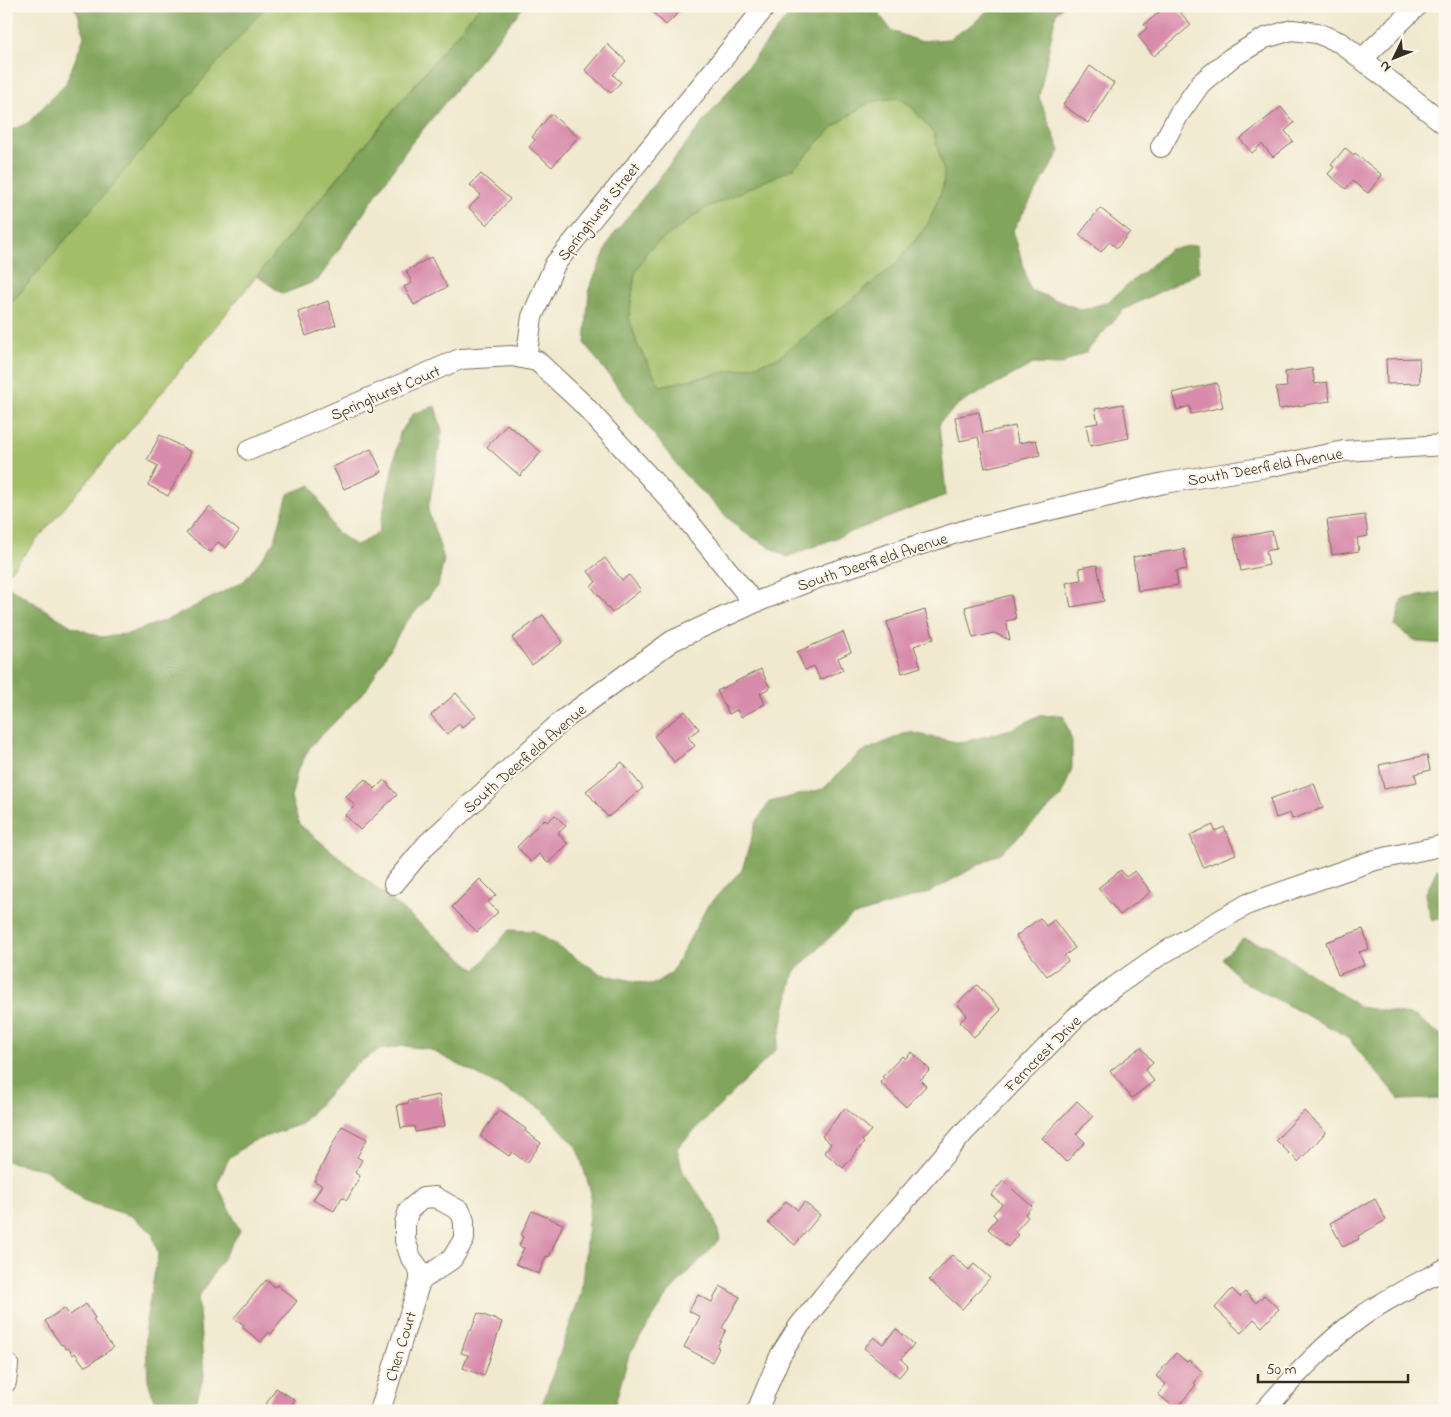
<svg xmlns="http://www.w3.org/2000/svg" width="1451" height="1417" font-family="'Indie Flower',sans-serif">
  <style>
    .green { fill: #a2be66; stroke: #6e7442 }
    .forest { fill: #81a55b; stroke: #5e683c; fill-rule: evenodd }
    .building { fill: #d88baa }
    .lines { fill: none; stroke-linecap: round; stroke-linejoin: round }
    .minor-casing { stroke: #7b6d5c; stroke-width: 22 }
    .minor { stroke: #fff; stroke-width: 20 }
    .labels { text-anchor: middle; stroke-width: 4; stroke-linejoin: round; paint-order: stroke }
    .street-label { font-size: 16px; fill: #3b2a1e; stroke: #fbf7ec }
  </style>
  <rect width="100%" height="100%" fill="#fbf7ec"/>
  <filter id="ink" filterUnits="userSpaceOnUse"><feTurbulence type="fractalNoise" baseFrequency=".02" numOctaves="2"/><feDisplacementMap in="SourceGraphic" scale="10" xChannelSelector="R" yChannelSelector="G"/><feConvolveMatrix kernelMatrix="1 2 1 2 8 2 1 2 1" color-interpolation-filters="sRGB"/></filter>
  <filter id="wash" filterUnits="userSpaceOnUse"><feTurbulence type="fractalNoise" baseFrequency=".0096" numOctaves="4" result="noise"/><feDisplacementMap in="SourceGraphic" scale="20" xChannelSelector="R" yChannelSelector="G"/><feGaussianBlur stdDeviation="1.12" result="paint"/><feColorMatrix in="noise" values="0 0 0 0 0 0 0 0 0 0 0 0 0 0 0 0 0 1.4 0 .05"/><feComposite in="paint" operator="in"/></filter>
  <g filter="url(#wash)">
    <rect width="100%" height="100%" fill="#f1e9cf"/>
    <path class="green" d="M 266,6 L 480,6 L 313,207 L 141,418 L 6,576 L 6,309 Z
      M 897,98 L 909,104 L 934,134 L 944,173 L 943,187 L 928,224 L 895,265 L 780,357 L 754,366 L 660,386 L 637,344 L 629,317 L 635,273 L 648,250 L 704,209 L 794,168 L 834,126 L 869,102 Z"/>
    <path class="forest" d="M 72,6 L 266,6 L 6,309 L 6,132 L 28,123 L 66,83 L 84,37 L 78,13 Z
      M 480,6 L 524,6 L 410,145 L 318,280 L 283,294 L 257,276 Z
      M 796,6 L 873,6 L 892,31 L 919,41 L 949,39 L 973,24 L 992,6 L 1063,6 L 1056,13 L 1039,97 L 1060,151 L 1013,230 L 1030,290 L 1082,310 L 1108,302 L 1170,249 L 1197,245 L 1199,272 L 1123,310 L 1086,352 L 1060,365 L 1033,364 L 959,404 L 939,423 L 946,495 L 787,557 L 740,530 L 684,474 L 585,344 L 589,289 L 611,238 ZM 897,98 L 909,104 L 934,134 L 944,173 L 943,187 L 928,224 L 895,265 L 779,357 L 754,366 L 660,386 L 637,344 L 629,317 L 635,273 L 648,250 L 704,209 L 794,168 L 834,126 L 869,102 Z
      M 435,406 L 442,431 L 428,510 L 444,559 L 438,586 L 404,625 L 366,690 L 310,747 L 297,772 L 291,798 L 299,824 L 476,970 L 509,930 L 534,931 L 601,974 L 652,985 L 672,972 L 708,905 L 742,870 L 756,823 L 769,802 L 823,789 L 860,753 L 908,732 L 961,743 L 1015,728 L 1038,716 L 1063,715 L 1072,741 L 1072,768 L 1062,796 L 1002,852 L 930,892 L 852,916 L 794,972 L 776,1050 L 677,1148 L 683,1172 L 713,1214 L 720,1239 L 668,1294 L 629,1355 L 613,1411 L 540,1411 L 581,1293 L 591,1193 L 577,1147 L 542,1109 L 429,1049 L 403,1046 L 379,1050 L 356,1064 L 301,1124 L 251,1142 L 229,1158 L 217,1184 L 240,1231 L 198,1298 L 204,1375 L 197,1399 L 182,1411 L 168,1411 L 155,1403 L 148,1380 L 145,1327 L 158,1254 L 152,1232 L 131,1216 L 84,1201 L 46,1170 L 6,1161 L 6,585 L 71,626 L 100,637 L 128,634 L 176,616 L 244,581 L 274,543 L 288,494 L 311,485 L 335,531 L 356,546 L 379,532 L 400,433 L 413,414 Z
      M 1445,592 L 1445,644 L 1417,642 L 1395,626 L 1402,599 Z
      M 1445,868 L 1445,917 L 1432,921 L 1425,895 L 1437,869 Z
      M 1243,939 L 1269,946 L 1360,1007 L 1415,1016 L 1445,1038 L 1445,1109 L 1439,1099 L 1400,1100 L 1346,1036 L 1240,980 L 1222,958 Z"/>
    <g id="blocks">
      <path class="building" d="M 646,6 L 685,6 L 666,25 Z
        M 1166,6 L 1175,6 L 1191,25 L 1154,56 L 1138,36 L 1147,28 L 1144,25 Z
        M 607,44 L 626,61 L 613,75 L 621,82 L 611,93 L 585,70 Z
        M 1090,66 L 1114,83 L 1088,123 L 1063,105 Z
        M 1281,107 L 1294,123 L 1285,131 L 1293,141 L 1273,157 L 1262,144 L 1252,153 L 1240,139 Z
        M 551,114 L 578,137 L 552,167 L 529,147 L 535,140 L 532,137 Z
        M 1345,148 L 1354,155 L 1355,153 L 1382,175 L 1368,193 L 1352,181 L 1346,189 L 1328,174 L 1334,167 L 1331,165 Z
        M 481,174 L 510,199 L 487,225 L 469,208 L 481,195 L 470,185 Z
        M 1100,208 L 1130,232 L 1117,248 L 1109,242 L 1101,252 L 1079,235 Z
        M 431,257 L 447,287 L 414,305 L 404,287 L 412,283 L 406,271 Z
        M 328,301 L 336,325 L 306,336 L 298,312 Z
        M 1419,358 L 1420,383 L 1387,384 L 1386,359 Z
        M 1312,368 L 1315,384 L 1327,382 L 1330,401 L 1279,409 L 1276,388 L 1287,387 L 1285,372 Z
        M 1217,383 L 1223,407 L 1191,414 L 1190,406 L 1177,410 L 1172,393 Z
        M 1123,404 L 1129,438 L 1090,446 L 1086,425 L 1098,423 L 1095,409 Z
        M 979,412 L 983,433 L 1015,426 L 1018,443 L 1036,440 L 1040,455 L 985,468 L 978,437 L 960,441 L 955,417 Z
        M 507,424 L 541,452 L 520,476 L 487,447 Z
        M 160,435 L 191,452 L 168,496 L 148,485 L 158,466 L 147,460 Z
        M 371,449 L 382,472 L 344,489 L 333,467 Z
        M 208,506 L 239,531 L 226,548 L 218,542 L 210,552 L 186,533 Z
        M 1365,515 L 1368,536 L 1357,538 L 1359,551 L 1332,555 L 1327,520 Z
        M 1272,531 L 1276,549 L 1266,551 L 1269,565 L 1241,571 L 1234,538 Z
        M 1184,549 L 1187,569 L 1176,571 L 1178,585 L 1138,591 L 1133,557 Z
        M 605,558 L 622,580 L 629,575 L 641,590 L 612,613 L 591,586 L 596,582 L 588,571 Z
        M 1097,565 L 1104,601 L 1071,607 L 1066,583 L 1081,580 L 1079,568 Z
        M 1011,595 L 1016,619 L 1006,621 L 1010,640 L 994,633 L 973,638 L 965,607 Z
        M 925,610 L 934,639 L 914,646 L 921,667 L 902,673 L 887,622 Z
        M 543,615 L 563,642 L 532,665 L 512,638 Z
        M 843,632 L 851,652 L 838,658 L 843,670 L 820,680 L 814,666 L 805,670 L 797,652 Z
        M 761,669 L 770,688 L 760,693 L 765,704 L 741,717 L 737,710 L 729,714 L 717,691 Z
        M 456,693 L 476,716 L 462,728 L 459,724 L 447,734 L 431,715 Z
        M 685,711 L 699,729 L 688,737 L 695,746 L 674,762 L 654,736 Z
        M 1427,755 L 1430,770 L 1415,774 L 1417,782 L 1384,789 L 1379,765 Z
        M 622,762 L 643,788 L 608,817 L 586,791 Z
        M 365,779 L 375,789 L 384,780 L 397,795 L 360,830 L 345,815 L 355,806 L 346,796 Z
        M 1314,783 L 1323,808 L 1292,819 L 1290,813 L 1276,818 L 1270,799 Z
        M 555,815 L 566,826 L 558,833 L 568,844 L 548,863 L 539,854 L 531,862 L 517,847 L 544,819 L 547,822 Z
        M 1213,825 L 1215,831 L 1224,827 L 1236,854 L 1203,867 L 1190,835 Z
        M 1121,870 L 1126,877 L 1135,871 L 1151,892 L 1120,915 L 1098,888 Z
        M 480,879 L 496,895 L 488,902 L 498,912 L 477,932 L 452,907 Z
        M 1040,918 L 1046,926 L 1054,920 L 1075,948 L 1064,956 L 1068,961 L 1047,976 L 1016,936 Z
        M 1363,929 L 1369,949 L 1359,952 L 1364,965 L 1338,975 L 1326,942 Z
        M 977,985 L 1001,1010 L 974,1037 L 960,1022 L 967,1015 L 957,1004 Z
        M 1141,1047 L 1153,1063 L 1145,1070 L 1154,1081 L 1132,1098 L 1110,1071 Z
        M 912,1052 L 930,1070 L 920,1080 L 926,1086 L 906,1107 L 880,1082 L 884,1079 L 882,1077 L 902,1056 L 905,1059 Z
        M 439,1095 L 445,1126 L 415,1132 L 414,1126 L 401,1128 L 397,1105 L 409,1103 L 408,1101 Z
        M 1077,1101 L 1093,1116 L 1076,1134 L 1085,1142 L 1066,1162 L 1042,1138 Z
        M 845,1108 L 871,1130 L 862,1141 L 864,1143 L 843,1168 L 824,1152 L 831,1144 L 822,1136 Z
        M 499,1110 L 526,1129 L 525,1131 L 541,1143 L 527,1163 L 512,1152 L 509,1156 L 480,1136 Z
        M 1304,1111 L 1326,1132 L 1298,1162 L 1276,1140 Z
        M 342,1126 L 367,1139 L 357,1157 L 362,1160 L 355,1173 L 360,1176 L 347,1200 L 342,1197 L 334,1211 L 313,1200 L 322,1185 L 314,1181 Z
        M 1003,1181 L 1032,1206 L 1025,1214 L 1028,1217 L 1015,1232 L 1018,1235 L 1008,1247 L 988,1229 L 997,1218 L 993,1214 L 1002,1204 L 991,1195 Z
        M 1375,1199 L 1386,1220 L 1358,1236 L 1359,1239 L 1343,1247 L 1330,1223 Z
        M 786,1201 L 798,1210 L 804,1202 L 820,1215 L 795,1245 L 768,1223 Z
        M 532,1211 L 563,1224 L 549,1257 L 546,1256 L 539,1274 L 516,1264 L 524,1248 L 519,1246 L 523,1237 L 521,1236 Z
        M 952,1255 L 969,1270 L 974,1264 L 990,1278 L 962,1309 L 929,1280 Z
        M 266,1280 L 275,1287 L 277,1285 L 297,1301 L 271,1334 L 269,1332 L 261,1342 L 242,1327 L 244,1325 L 234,1318 Z
        M 720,1286 L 740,1297 L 722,1328 L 726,1330 L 717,1347 L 719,1348 L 712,1362 L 684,1347 L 700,1317 L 689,1311 L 698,1295 L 712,1302 Z
        M 1232,1289 L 1240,1297 L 1245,1292 L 1256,1303 L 1264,1295 L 1279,1309 L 1262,1327 L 1254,1319 L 1241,1333 L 1215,1308 Z
        M 86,1304 L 95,1318 L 93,1320 L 113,1348 L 85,1367 L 75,1353 L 73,1355 L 68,1348 L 66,1349 L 62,1344 L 61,1345 L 45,1321 L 64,1308 L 70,1315 Z
        M 478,1313 L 502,1322 L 484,1376 L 463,1368 L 468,1355 L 461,1353 L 469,1330 L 471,1331 Z
        M 896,1329 L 914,1344 L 901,1359 L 908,1366 L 899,1377 L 864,1348 L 874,1337 L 883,1344 Z
        M 1176,1353 L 1187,1362 L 1189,1360 L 1203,1372 L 1194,1383 L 1196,1385 L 1176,1409 L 1158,1394 L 1166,1384 L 1156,1376 Z
        M 276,1388 L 295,1400 L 288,1411 L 262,1411 Z"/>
    </g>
  </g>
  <g filter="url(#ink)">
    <use href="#blocks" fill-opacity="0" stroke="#7b6d5c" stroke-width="1"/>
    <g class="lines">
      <defs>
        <path id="minor" d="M 1362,59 L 1417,6
          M 1161,147 L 1179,114 L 1201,83 L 1231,58 L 1265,38 L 1292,30 L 1317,33 L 1341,43 L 1445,124
          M 526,359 L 532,317 L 555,264 L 766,6
          M 249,450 L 460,359 L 512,356 L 537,361 L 583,404 L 681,512 L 754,603
          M 394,884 L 427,844 L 563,720 L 672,641 L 754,603 L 830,573 L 969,529 L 1164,483 L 1267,467 L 1344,451 L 1445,445
          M 435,1197 L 460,1211 L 464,1221 L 464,1239 L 452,1259 L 420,1281 L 420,1270 L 411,1258 L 405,1240 L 405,1223 L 409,1210 L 423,1198 Z
          M 6,1364 L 8,1365 L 6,1382
          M 380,1411 L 420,1281
          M 757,1411 L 780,1356 L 799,1326 L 848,1266 L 965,1131 L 1076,1017 L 1114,987 L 1160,955 L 1248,904 L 1375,860 L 1445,845
          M 1264,1411 C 1294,1377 1325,1343 1361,1317 C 1387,1298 1417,1284 1445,1269"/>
      </defs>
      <use href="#minor" class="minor-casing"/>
      <use href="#minor" class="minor"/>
    </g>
  </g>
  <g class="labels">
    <g class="street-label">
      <text transform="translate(598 211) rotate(-51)" y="6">Springhurst Street</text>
      <text transform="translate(385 392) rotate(-23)" y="6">Springhurst Court</text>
      <text transform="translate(1265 466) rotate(-10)" y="6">South Deerfield Avenue</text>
      <text transform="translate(872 561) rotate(-18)" y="6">South Deerfield Avenue</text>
      <text transform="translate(524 758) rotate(-41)" y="6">South Deerfield Avenue</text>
      <text transform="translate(1042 1053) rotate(-45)" y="6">Ferncrest Drive</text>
      <text transform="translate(400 1346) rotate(-73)" y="6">Chen Court</text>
    </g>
  </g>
  <rect width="1451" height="1417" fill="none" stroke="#fbf7ec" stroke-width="25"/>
  <g transform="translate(1394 58) rotate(227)" stroke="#fbf7ec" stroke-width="4" paint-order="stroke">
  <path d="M0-4L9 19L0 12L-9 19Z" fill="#3b2a1e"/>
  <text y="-8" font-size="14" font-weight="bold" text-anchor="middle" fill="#3b2a1e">N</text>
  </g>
  <path d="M1258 1374v8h150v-8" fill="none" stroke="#3b2a1e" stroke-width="2.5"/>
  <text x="1266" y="1374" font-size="15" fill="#3b2a1e" stroke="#fbf7ec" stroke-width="4" paint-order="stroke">50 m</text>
</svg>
